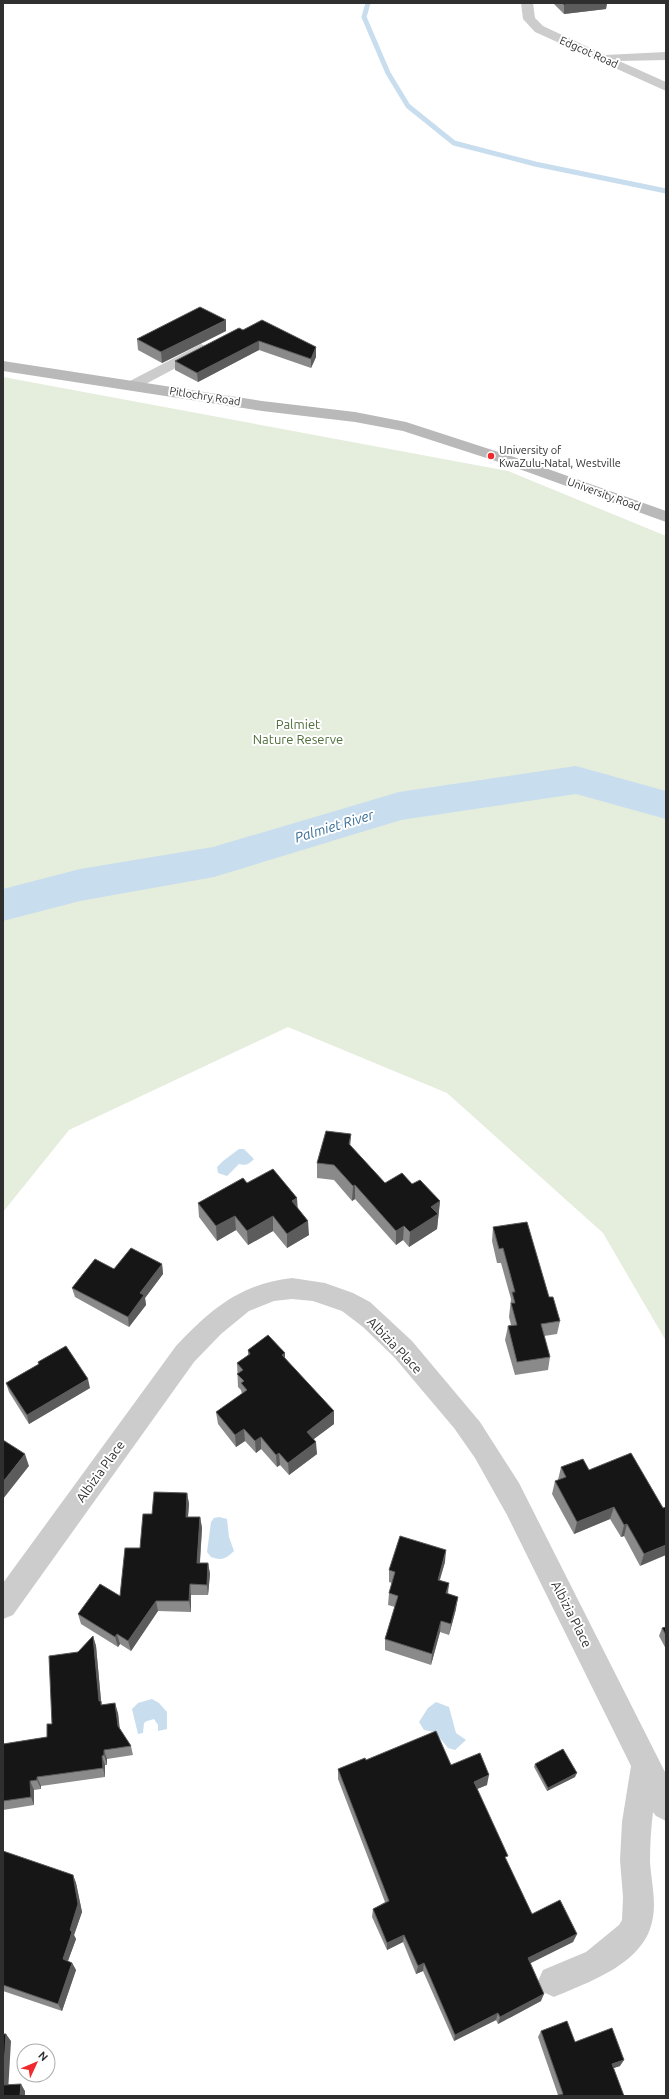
<svg xmlns="http://www.w3.org/2000/svg" width="669" height="2099" font-family="Ubuntu,sans-serif">
  <style>
    .green { fill: #e5eddd }
    .water { fill: #c8ddee }
    .lines { fill: none; stroke-linecap: round; stroke-linejoin: round }
    .stream { stroke: #c8ddee; stroke-width: 5 }
    .river { fill: #c8ddee; fill-rule: evenodd }
    .street { fill: #ccc; fill-rule: evenodd }
    .secondary { fill: #b9b9b9; fill-rule: evenodd }
    .wall { fill: #8a8a8a }
    .shaded-wall { fill: #5c5c5c }
    .building { fill: #161616; stroke: #5c5c5c }
    .poi-dot { fill: #ef292d; stroke: #fff; stroke-width: 1.5 }
    .labels { text-anchor: middle; stroke-width: 4; stroke-linejoin: round; paint-order: stroke }
    .far-street-label { font-size: 11px; fill: #2f2f2f; stroke: #fff }
    .far-poi-label { font-size: 11px; fill: #2f2f2f; stroke: #fff; text-anchor: start }
    .park-label { font-size: 13px; fill: #506e3a; stroke: #fff }
    .street-label { font-size: 13px; fill: #2f2f2f; stroke: #fff }
    .water-label { font-size: 14px; font-style: italic; fill: #386d97; stroke: #fff }
  </style>
  <rect width="100%" height="100%" fill="#fff"/>
  <path class="green" d="M 3,377 L 508,471 L 666,536 L 666,1341 L 603,1233 L 447,1093 L 288,1027 L 69,1130 L 3,1212 Z"/>
  <path class="water" d="M 239,1149 L 244,1149 L 254,1159 C 249,1164 246,1166 239,1164 L 227,1176 L 218,1173 L 217,1167 L 223,1161 Z
    M 219,1517 L 227,1519 L 229,1537 L 234,1551 C 226,1559 221,1561 211,1557 L 207,1552 L 211,1522 L 214,1518 Z
    M 152,1699 L 159,1703 L 167,1712 L 167,1729 L 158,1731 L 158,1725 L 154,1719 L 147,1721 L 144,1723 L 143,1733 L 138,1734 L 132,1709 L 138,1703 Z
    M 436,1702 L 449,1707 L 456,1733 L 466,1740 L 455,1750 L 448,1748 L 435,1732 L 424,1730 L 419,1722 L 428,1708 Z"/>
  <g class="lines">
    <path class="stream" d="M 368,3 L 364,17 L 388,73 L 408,106 L 454,143 L 535,164 L 666,191"/>
    <path class="river" d="M 576,766 L 666,791 L 666,819 L 576,794 L 401,820 L 214,877 L 80,901 L 3,921 L 3,889 L 80,869 L 213,847 L 399,792 Z"/>
    <path class="street" d="M 521,3 L 533,3 L 535,18 L 543,26 L 605,55 L 666,52 L 666,60 L 619,61 L 666,82 L 666,91 L 535,32 L 523,19 Z
      M 201,344 L 206,346 L 209,349 L 206,352 L 138,388 L 128,388 L 125,385 L 128,382 Z
      M 292,1278 L 325,1283 L 353,1293 L 370,1302 L 412,1341 L 480,1422 L 519,1483 L 666,1774 L 666,1821 L 656,1816 L 653,1812 C 651,1828 650,1845 650,1861 C 651,1881 657,1902 652,1922 C 643,1964 589,1982 554,1997 L 543,1992 L 538,1981 L 543,1970 L 586,1952 L 619,1925 L 622,1920 L 623,1897 L 620,1860 L 622,1822 L 631,1766 L 507,1515 L 475,1458 L 454,1428 L 394,1357 L 363,1327 L 342,1311 L 313,1301 L 292,1299 L 274,1301 L 249,1311 L 221,1334 L 194,1362 L 13,1615 L 3,1619 L 3,1583 L 176,1346 C 211,1309 240,1284 292,1278 Z"/>
    <path class="secondary" d="M 3,361 L 262,401 L 355,412 L 406,422 L 520,459 L 666,511 L 666,522 L 508,465 L 403,431 L 355,422 L 262,411 L 3,371 Z"/>
  </g>
  <path class="wall" d="M 553,3 L 607,3 L 606,9 L 564,14 Z
    M 243,330 L 316,347 L 316,357 L 311,368 L 259,350 L 198,382 L 175,370 L 175,361 Z
    M 226,331 L 162,363 L 138,350 L 137,339 Z
    M 351,1146 L 385,1183 L 412,1184 L 440,1201 L 437,1229 L 409,1247 L 403,1240 L 396,1245 L 355,1199 L 352,1201 L 334,1180 L 317,1178 L 317,1163 Z
    M 247,1183 L 297,1208 L 309,1235 L 287,1248 L 273,1231 L 248,1245 L 236,1230 L 217,1241 L 199,1217 L 198,1203 Z
    M 493,1227 L 549,1297 L 560,1321 L 557,1334 L 544,1336 L 550,1357 L 548,1370 L 515,1375 L 505,1340 L 508,1326 L 511,1325 L 509,1317 L 511,1299 L 501,1263 L 497,1263 L 492,1241 Z
    M 162,1264 L 163,1274 L 145,1298 L 146,1305 L 129,1327 L 75,1297 L 72,1288 L 114,1269 Z
    M 248,1350 L 285,1353 L 285,1358 L 334,1424 L 314,1439 L 317,1454 L 289,1475 L 280,1465 L 277,1467 L 261,1449 L 256,1453 L 245,1441 L 236,1447 L 218,1424 L 216,1412 L 242,1394 L 241,1390 L 238,1387 L 237,1363 L 248,1355 Z
    M 38,1362 L 90,1388 L 29,1424 L 9,1392 L 6,1383 L 38,1365 Z
    M 561,1467 L 589,1470 L 663,1508 L 640,1566 L 624,1536 L 621,1537 L 610,1519 L 574,1534 L 552,1494 L 555,1481 L 558,1480 Z
    M 187,1493 L 189,1504 L 188,1517 L 200,1517 L 202,1528 L 200,1563 L 208,1563 L 210,1574 L 208,1595 L 191,1595 L 191,1612 L 158,1611 L 131,1651 L 120,1644 L 118,1647 L 81,1624 L 78,1614 L 120,1596 L 140,1548 L 152,1514 Z
    M 445,1562 L 440,1580 L 449,1583 L 448,1594 L 456,1609 L 449,1635 L 440,1632 L 431,1665 L 385,1650 L 385,1639 L 395,1607 L 388,1605 L 389,1593 L 392,1583 L 389,1582 L 389,1570 Z
    M 666,1627 L 666,1649 L 659,1636 L 662,1628 Z
    M 93,1636 L 96,1646 L 101,1701 L 102,1705 L 118,1713 L 120,1729 L 131,1746 L 133,1755 L 107,1759 L 107,1765 L 105,1765 L 105,1777 L 41,1786 L 41,1789 L 34,1790 L 34,1805 L 3,1810 L 3,1744 L 47,1737 L 78,1652 Z
    M 535,1764 L 575,1777 L 547,1791 L 534,1767 Z
    M 451,1765 L 487,1785 L 477,1789 L 506,1861 L 532,1914 L 577,1934 L 573,1942 L 530,1963 L 541,2001 L 498,2024 L 496,2020 L 454,2041 L 423,1971 L 416,1974 L 403,1942 L 387,1950 L 372,1917 L 373,1909 L 385,1902 L 338,1779 L 338,1769 Z
    M 3,1851 L 73,1875 L 76,1883 L 82,1912 L 74,1935 L 76,1939 L 68,1961 L 72,1963 L 76,1970 L 62,2011 L 3,1991 Z
    M 541,2031 L 575,2042 L 620,2066 L 613,2068 L 624,2096 L 558,2095 L 538,2037 Z"/>
  <path class="shaded-wall" d="M 578,3 L 607,3 L 606,9 L 564,14 L 564,5 Z
    M 226,320 L 226,331 L 162,363 L 161,352 Z
    M 259,341 L 259,350 L 198,382 L 197,373 Z
    M 316,347 L 316,357 L 311,368 L 311,359 Z
    M 351,1134 L 350,1149 L 349,1144 Z
    M 355,1185 L 355,1199 L 352,1201 L 353,1186 Z
    M 297,1198 L 298,1212 L 292,1201 Z
    M 440,1201 L 437,1229 L 409,1247 L 410,1232 L 431,1207 Z
    M 235,1216 L 236,1230 L 217,1241 L 216,1226 Z
    M 273,1216 L 273,1231 L 248,1245 L 247,1231 Z
    M 308,1221 L 309,1235 L 287,1248 L 287,1234 Z
    M 404,1226 L 403,1240 L 396,1245 L 396,1231 Z
    M 162,1264 L 163,1274 L 145,1298 L 146,1305 L 129,1327 L 128,1317 L 140,1293 Z
    M 285,1353 L 285,1366 L 282,1355 Z
    M 88,1379 L 90,1388 L 29,1424 L 27,1415 Z
    M 334,1411 L 334,1424 L 307,1444 L 307,1432 Z
    M 244,1429 L 245,1441 L 236,1447 L 235,1435 Z
    M 261,1437 L 261,1449 L 256,1453 L 255,1441 Z
    M 316,1442 L 317,1454 L 289,1475 L 288,1463 Z
    M 279,1453 L 280,1465 L 277,1467 L 276,1455 Z
    M 25,1454 L 29,1466 L 3,1499 L 3,1482 Z
    M 187,1493 L 189,1504 L 187,1528 L 186,1517 Z
    M 614,1507 L 610,1519 L 574,1534 L 577,1522 Z
    M 200,1517 L 202,1528 L 199,1574 L 197,1563 Z
    M 627,1524 L 624,1536 L 621,1537 L 624,1525 Z
    M 666,1545 L 666,1555 L 640,1566 L 644,1554 Z
    M 446,1550 L 445,1562 L 436,1591 L 438,1580 Z
    M 208,1563 L 210,1574 L 208,1595 L 207,1585 Z
    M 449,1583 L 447,1595 L 446,1593 Z
    M 190,1584 L 191,1595 L 191,1612 L 189,1601 Z
    M 458,1597 L 456,1609 L 449,1635 L 451,1624 Z
    M 156,1601 L 158,1611 L 131,1651 L 128,1641 Z
    M 441,1621 L 440,1632 L 431,1665 L 432,1654 Z
    M 117,1634 L 120,1644 L 118,1647 L 115,1637 Z
    M 93,1636 L 96,1646 L 102,1711 L 99,1701 Z
    M 115,1703 L 118,1713 L 120,1735 L 118,1726 Z
    M 104,1750 L 107,1759 L 107,1765 L 104,1755 Z
    M 102,1756 L 105,1765 L 105,1777 L 103,1768 Z
    M 577,1773 L 575,1777 L 547,1791 L 548,1788 Z
    M 489,1775 L 487,1785 L 472,1791 L 474,1782 Z
    M 37,1777 L 41,1786 L 41,1789 L 37,1780 Z
    M 30,1781 L 34,1790 L 34,1805 L 31,1797 Z
    M 73,1875 L 76,1883 L 82,1912 L 74,1935 L 76,1939 L 66,1966 L 63,1959 L 70,1930 Z
    M 577,1934 L 573,1942 L 525,1966 L 528,1958 Z
    M 404,1935 L 403,1942 L 387,1950 L 387,1943 Z
    M 72,1963 L 76,1970 L 62,2011 L 58,2004 Z
    M 424,1963 L 423,1971 L 416,1974 L 418,1966 Z
    M 544,1994 L 541,2001 L 498,2024 L 500,2017 Z
    M 498,2013 L 496,2020 L 454,2041 L 455,2035 Z
    M 6,2034 L 11,2041 L 8,2092 L 3,2085 Z
    M 624,2060 L 620,2066 L 608,2070 L 612,2064 Z
    M 21,2084 L 25,2091 L 25,2096 L 20,2096 Z"/>
  <path class="building" d="M 563,3 L 578,3 L 564,5 Z
    M 200,307 L 226,320 L 161,352 L 137,339 Z
    M 262,320 L 316,347 L 311,359 L 259,341 L 197,373 L 175,361 L 239,328 L 243,330 Z
    M 326,1131 L 351,1134 L 349,1144 L 385,1183 L 402,1173 L 412,1184 L 420,1180 L 440,1201 L 431,1207 L 438,1214 L 410,1232 L 404,1226 L 396,1231 L 355,1185 L 353,1186 L 334,1165 L 317,1163 Z
    M 273,1169 L 297,1198 L 292,1201 L 308,1221 L 287,1234 L 273,1216 L 247,1231 L 235,1216 L 216,1226 L 198,1203 L 243,1178 L 247,1183 Z
    M 527,1222 L 549,1297 L 553,1297 L 560,1321 L 541,1324 L 550,1357 L 517,1362 L 508,1326 L 517,1325 L 511,1303 L 515,1303 L 512,1292 L 515,1292 L 503,1248 L 499,1249 L 493,1227 Z
    M 131,1248 L 162,1264 L 140,1293 L 144,1295 L 128,1317 L 72,1288 L 95,1259 L 114,1269 Z
    M 268,1335 L 285,1353 L 282,1355 L 334,1411 L 307,1432 L 316,1442 L 288,1463 L 279,1453 L 276,1455 L 261,1437 L 255,1441 L 244,1429 L 235,1435 L 216,1412 L 247,1390 L 241,1383 L 244,1381 L 237,1374 L 243,1370 L 237,1363 L 250,1354 L 248,1350 Z
    M 66,1346 L 88,1379 L 27,1415 L 6,1383 L 39,1364 L 38,1362 Z
    M 3,1440 L 25,1454 L 3,1482 Z
    M 631,1453 L 663,1508 L 666,1507 L 666,1545 L 644,1554 L 627,1524 L 624,1525 L 614,1507 L 577,1522 L 555,1481 L 566,1477 L 561,1467 L 583,1459 L 589,1470 Z
    M 154,1492 L 187,1493 L 186,1517 L 200,1517 L 197,1563 L 208,1563 L 207,1585 L 190,1584 L 189,1601 L 156,1601 L 128,1641 L 117,1634 L 115,1637 L 78,1614 L 100,1584 L 120,1596 L 125,1548 L 140,1548 L 143,1514 L 152,1514 Z
    M 400,1536 L 446,1550 L 438,1580 L 449,1583 L 446,1593 L 458,1597 L 451,1624 L 441,1621 L 432,1654 L 385,1639 L 398,1596 L 389,1593 L 395,1572 L 389,1570 Z
    M 666,1627 L 666,1635 L 662,1628 Z
    M 93,1636 L 99,1701 L 101,1701 L 101,1705 L 115,1703 L 118,1726 L 131,1746 L 104,1750 L 104,1755 L 102,1756 L 103,1768 L 37,1777 L 37,1780 L 30,1781 L 31,1797 L 3,1801 L 3,1744 L 47,1737 L 47,1724 L 52,1724 L 49,1656 L 78,1652 Z
    M 436,1731 L 451,1765 L 480,1753 L 489,1775 L 474,1782 L 508,1856 L 505,1857 L 532,1914 L 560,1900 L 577,1934 L 528,1958 L 544,1994 L 500,2017 L 498,2013 L 455,2035 L 424,1963 L 418,1966 L 404,1935 L 387,1943 L 373,1909 L 389,1901 L 338,1769 L 365,1758 L 366,1760 Z
    M 563,1749 L 577,1773 L 548,1788 L 535,1764 Z
    M 3,1851 L 73,1875 L 78,1904 L 70,1930 L 72,1932 L 63,1959 L 72,1963 L 58,2004 L 3,1985 Z
    M 567,2021 L 575,2042 L 612,2028 L 624,2060 L 612,2064 L 624,2096 L 555,2096 L 563,2094 L 541,2031 Z
    M 3,2034 L 6,2034 L 3,2085 L 21,2084 L 20,2096 L 3,2096 Z"/>
  <circle class="poi-dot" cx="491" cy="456" r="4"/>
  <g class="labels">
    <g class="far-street-label">
      <text transform="translate(589 52) rotate(24)" y="4">Edgcot Road</text>
      <text transform="translate(205 396) rotate(9)" y="4">Pitlochry Road</text>
      <text transform="translate(604 494) rotate(20)" y="4">University Road</text>
    </g>
    <g class="far-poi-label">
      <text x="499" y="454">University of<tspan x="499" dy="13">KwaZulu-Natal, Westville</tspan></text>
    </g>
    <g class="park-label">
      <text x="298" y="729">Palmiet<tspan x="298" dy="15">Nature Reserve</tspan></text>
    </g>
    <g class="street-label">
      <text transform="translate(395 1345) rotate(46)" y="5">Albizia Place</text>
      <text transform="translate(100 1471) rotate(-54)" y="5">Albizia Place</text>
      <text transform="translate(572 1614) rotate(63)" y="5">Albizia Place</text>
    </g>
    <g class="water-label">
      <text transform="translate(334 826) rotate(-17)" y="5">Palmiet River</text>
    </g>
  </g>
  <rect width="669" height="2099" fill="none" stroke="#2f2f2f" stroke-width="8"/>
  <g transform="translate(36 2063) rotate(46)"><circle r="19" fill="#ffffff" stroke="#acacac"/>
  <path d="M0-3L7 15L0 10L-7 15Z" fill="#ef292d"/>
  <text y="-6" font-size="11" font-weight="bold" text-anchor="middle" fill="#2f2f2f">N</text>
  </g>
</svg>
